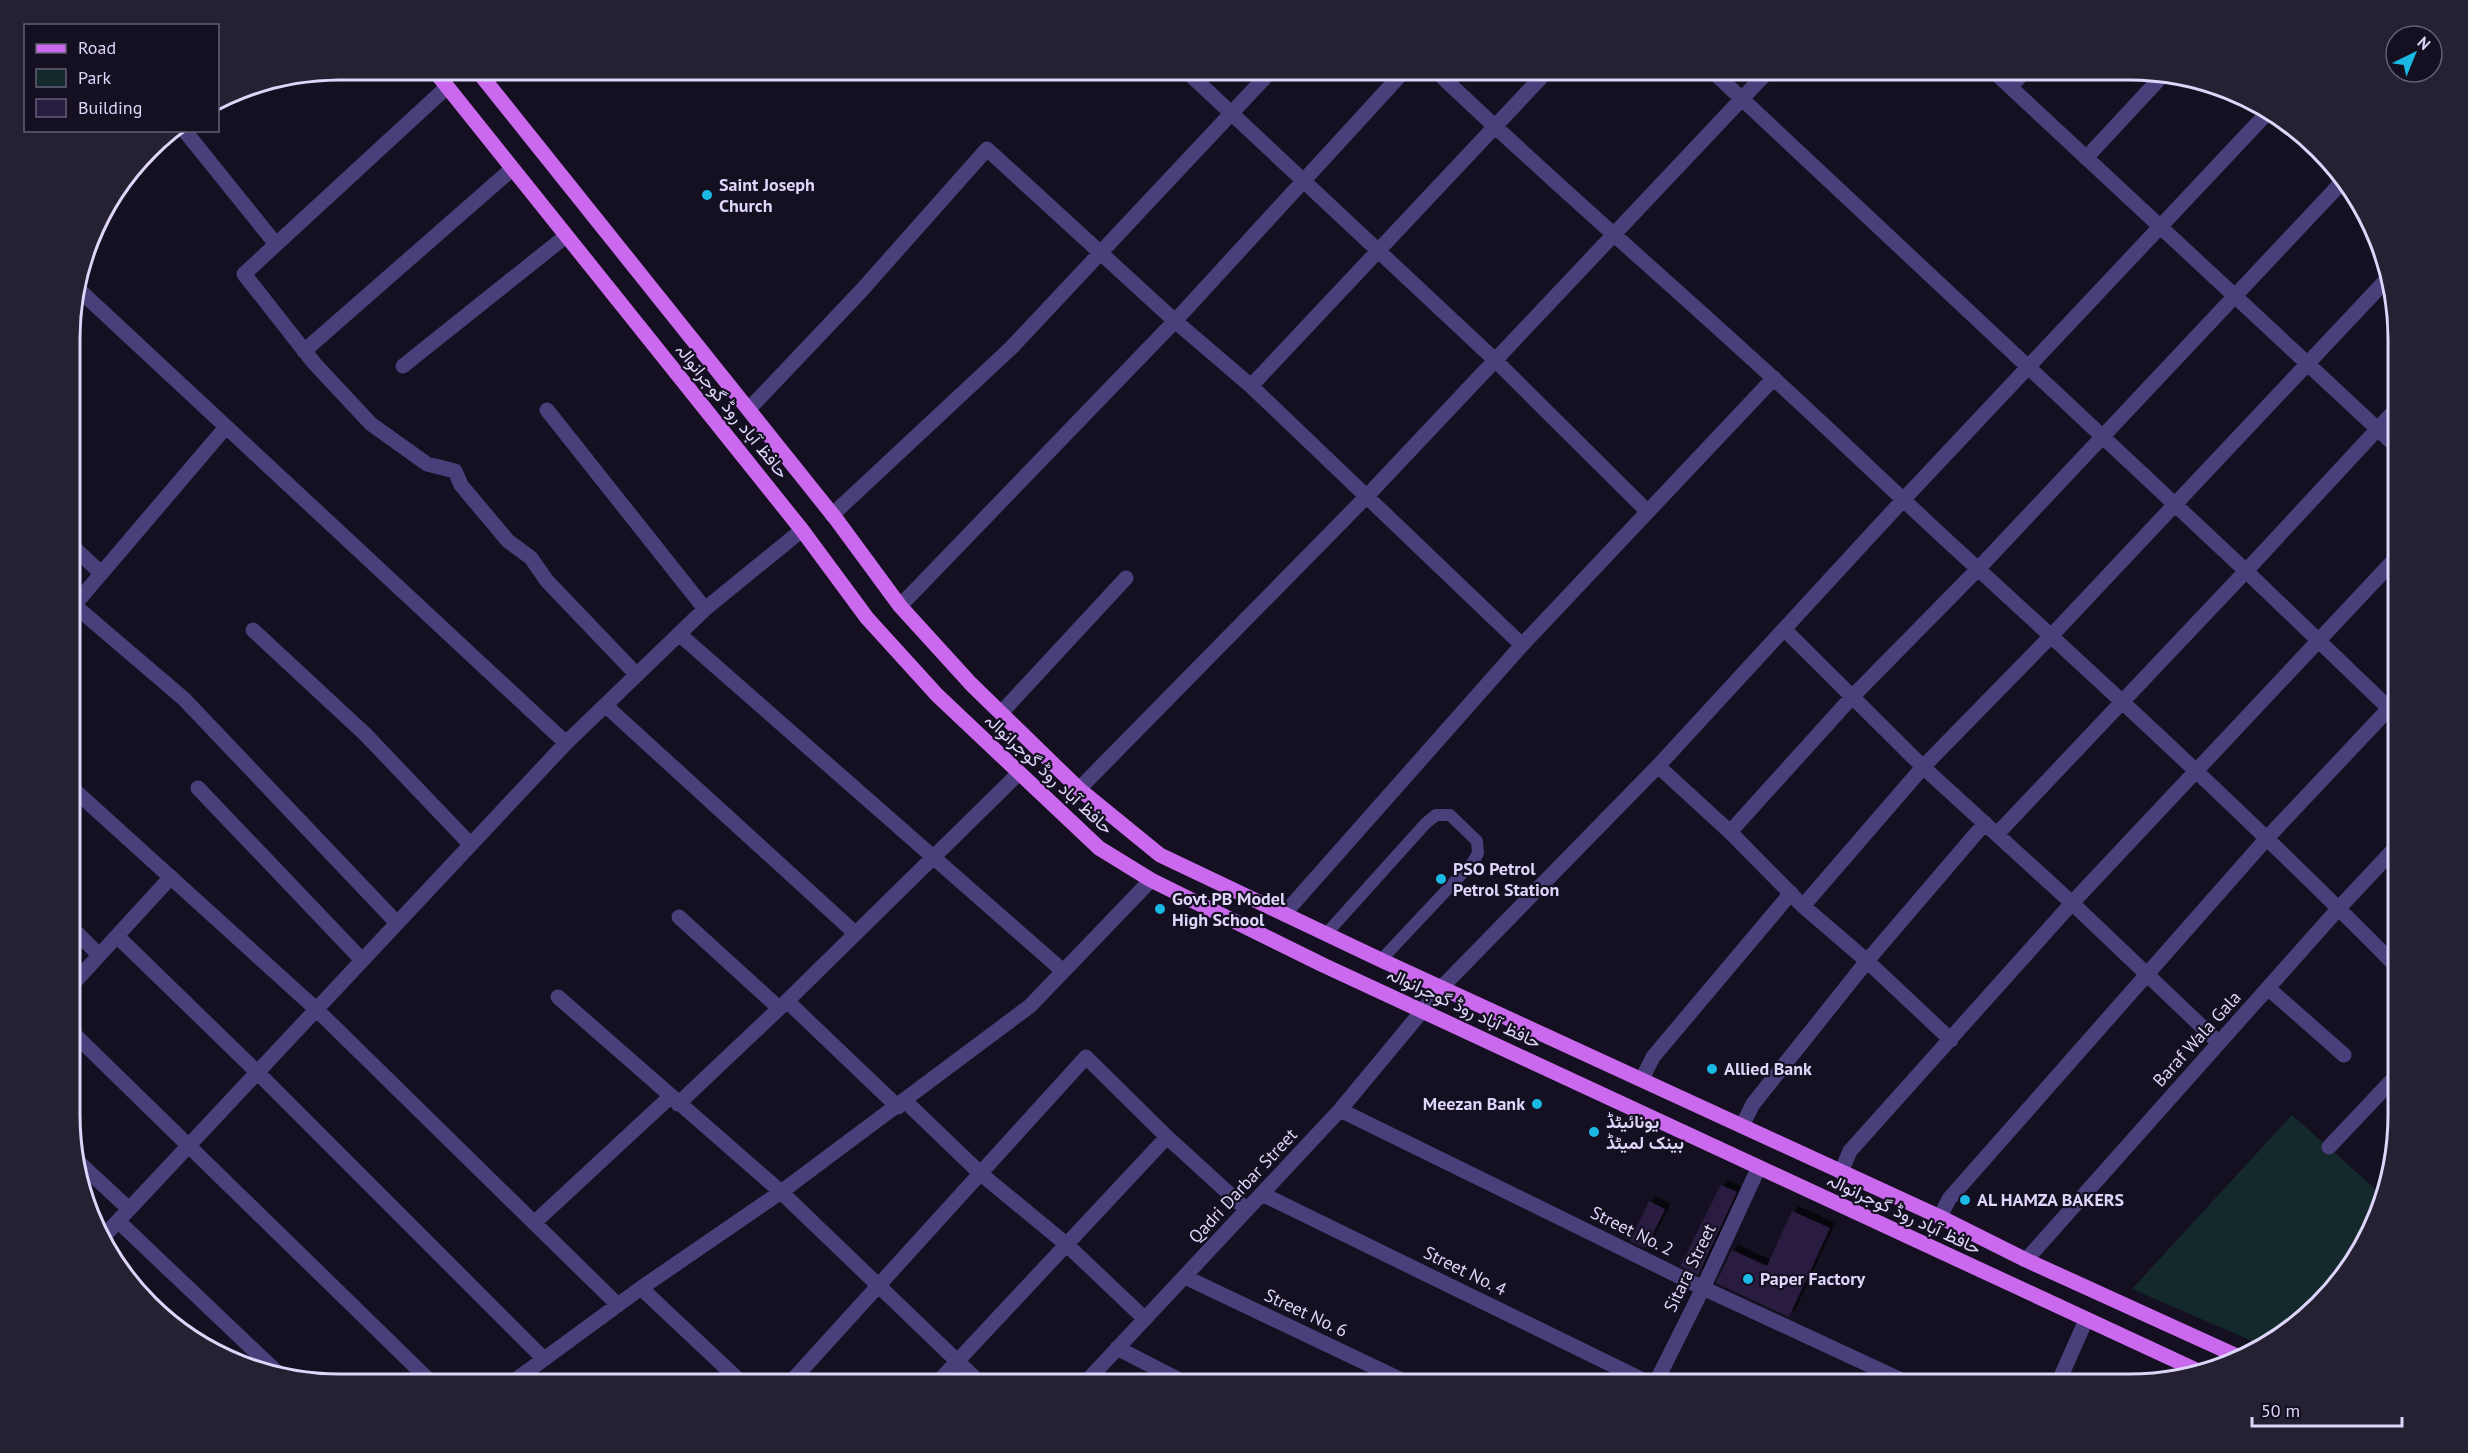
<svg xmlns="http://www.w3.org/2000/svg" width="2468" height="1453" font-family="'PT Sans',Vazirmatn,sans-serif">
  <style>
    .green { fill: #14292b }
    .building { fill: #291e40; filter: url(#shadow) }
    .lines { fill: none; stroke-linecap: round; stroke-linejoin: round }
    .service { stroke: #49407b; stroke-width: 12 }
    .minor { stroke: #49407b; stroke-width: 15 }
    .primary { stroke: #cb69ee; stroke-width: 15 }
    .poi-dot { fill: #1ab8e2; stroke: #151021; stroke-width: 2 }
    .labels { text-anchor: middle; stroke-width: 4.5; stroke-linejoin: round; paint-order: stroke }
    .poi-label { font-size: 18px; font-weight: bold; fill: #ded5fa; stroke: #151021; text-anchor: start }
    .street-label { font-size: 18px; fill: #ded5fa; stroke: #151021 }
    .rim { fill: none; stroke: #ded5fa; stroke-width: 3 }
  </style>
  <defs>
    <filter id="shadow"><feDropShadow dx="5.5" dy="-5.5" stdDeviation="0" flood-color="#0009"/></filter>
  </defs>
  <rect width="100%" height="100%" fill="#151021"/>
  <path class="green" d="M 2292,1115 L 2380,1193 L 2363,1250 L 2320,1305 L 2266,1347 L 2132,1289 Z"/>
  <path class="building" d="M 1721,1185 L 1737,1192 L 1698,1275 L 1680,1266 Z
    M 1649,1201 L 1665,1209 L 1646,1248 L 1630,1241 Z
    M 1792,1211 L 1830,1228 L 1789,1317 L 1716,1283 L 1732,1250 L 1767,1266 Z"/>
  <g class="lines">
    <path class="service" d="M 1326,934 L 1426,823 L 1436,815 L 1450,815 L 1477,841 L 1478,853 L 1473,862 L 1381,960"/>
    <path class="minor" d="M 1184,69 L 1495,360 L 1647,511
      M 1434,69 C 1544,175 1660,274 1772,377 C 1829,429 1885,483 1941,535 C 2096,677 2250,818 2398,968
      M 1710,69 L 2246,571 L 2398,717
      M 1991,69 L 2398,448
      M 447,87 L 244,274 L 314,363 L 371,424 L 427,464 L 455,471 L 461,485 L 508,541 L 531,558 L 547,581 L 637,675
      M 2010,87 L 2027,69
      M 184,130 L 275,243
      M 2086,158 L 2164,74
      M 76,287 L 566,743
      M 304,351 L 512,169
      M 403,366 L 566,236
      M 1251,386 L 1549,69
      M 749,409 L 861,291 L 987,149 L 1175,321 L 1251,386 L 1522,645
      M 547,410 L 705,609
      M 832,515 L 1011,348 L 1273,69
      M 71,545 L 101,573
      M 74,605 L 184,699 L 397,923
      M 900,606 L 1175,321 L 1406,69
      M 71,609 L 226,427
      M 1784,629 L 1923,767 L 2072,903 L 2219,1043
      M 253,630 L 365,734 L 470,844
      M 679,634 L 1063,971
      M 605,705 L 855,933
      M 1001,713 L 1126,578
      M 1658,766 L 1730,832 L 1803,906 L 1867,961 L 1951,1040
      M 71,787 L 316,1009 L 618,1305
      M 198,788 L 362,960
      M 1079,789 L 1367,496 L 1770,69
      M 1730,832 L 1852,697 L 1978,569 L 2344,180
      M 1998,833 L 2246,571 L 2398,407
      M 1803,906 L 1923,767 L 2052,635 L 2390,276
      M 1284,914 L 1522,645 L 1774,378
      M 679,917 L 779,1008
      M 71,927 L 99,955
      M 117,936 L 257,1072 L 544,1359
      M 71,986 L 171,877
      M 2268,988 L 2344,1055
      M 558,997 L 781,1192 L 981,1384
      M 787,1001 L 898,1107
      M 71,1031 L 433,1384
      M 1642,1079 L 1653,1057 L 1791,893
      M 905,1101 L 981,1174 L 1066,1244 L 1145,1319
      M 678,1104 L 787,1001 L 1018,774
      M 1340,1110 L 1703,1288 L 1910,1384
      M 1742,1126 L 1753,1104 L 1867,961 L 1985,823
      M 2329,1147 L 2398,1074
      M 74,1158 L 129,1209
      M 1841,1172 L 1850,1151 L 2072,903 L 2398,556
      M 1262,1194 L 1651,1384
      M 1940,1217 L 1949,1199 L 2268,837 L 2398,699
      M 118,1221 L 281,1376
      M 534,1223 L 671,1096
      M 104,1236 L 566,743 L 705,609 L 802,530
      M 2026,1260 L 2339,908 L 2398,845
      M 1185,1277 L 1410,1384
      M 641,1288 L 743,1384
      M 1117,1348 L 1187,1384
      M 2058,1383 L 2086,1320
      M 510,1384 L 641,1288 L 781,1192 L 1030,1006 L 1151,880
      M 789,1384 L 1086,1057 L 1167,1137 L 1247,1210
      M 936,1384 L 1167,1137
      M 1084,1384 L 1340,1110 L 1442,987 L 1658,766 L 1903,500 L 2270,110
      M 1655,1384 L 1703,1288 L 1758,1169"/>
    <path class="primary" d="M 433,69 L 802,530 L 867,618 L 937,695 L 1099,848 L 1151,880 L 1323,965 L 2194,1369
      M 476,69 L 836,519 L 900,606 L 971,684 L 1079,789 L 1160,855 L 1381,960 L 1940,1217 L 2026,1260 L 2237,1356"/>
  </g>
  <g class="poi-dot">
    <circle cx="707" cy="195" r="6"/>
    <circle cx="1441" cy="879" r="6"/>
    <circle cx="1160" cy="909" r="6"/>
    <circle cx="1712" cy="1069" r="6"/>
    <circle cx="1537" cy="1104" r="6"/>
    <circle cx="1594" cy="1132" r="6"/>
    <circle cx="1965" cy="1200" r="6"/>
    <circle cx="1748" cy="1279" r="6"/>
  </g>
  <g class="labels">
    <g class="poi-label">
      <text x="719" y="191">Saint Joseph<tspan x="719" dy="21">Church</tspan></text>
      <text x="1453" y="875">PSO Petrol<tspan x="1453" dy="21">Petrol Station</tspan></text>
      <text x="1172" y="905">Govt PB Model<tspan x="1172" dy="21">High School</tspan></text>
      <text x="1724" y="1075">Allied Bank</text>
      <text x="1525" y="1110" text-anchor="end">Meezan Bank</text>
      <text x="1606" y="1128">یونائیٹڈ<tspan x="1606" dy="21">بینک لمیٹڈ</tspan></text>
      <text x="1977" y="1206">AL HAMZA BAKERS</text>
      <text x="1760" y="1285">Paper Factory</text>
    </g>
    <g class="street-label">
      <text transform="translate(732 411) rotate(51)" y="6">حافظ آباد روڈ گوجرانوالہ</text>
      <text transform="translate(1049 774) rotate(43)" y="6">حافظ آباد روڈ گوجرانوالہ</text>
      <text transform="translate(1464 1008) rotate(25)" y="6">حافظ آباد روڈ گوجرانوالہ</text>
      <text transform="translate(2197 1039) rotate(-48)" y="6">Baraf Wala Gala</text>
      <text transform="translate(1243 1186) rotate(-47)" y="6">Qadri Darbar Street</text>
      <text transform="translate(1904 1214) rotate(25)" y="6">حافظ آباد روڈ گوجرانوالہ</text>
      <text transform="translate(1632 1231) rotate(26)" y="6">Street No. 2</text>
      <text transform="translate(1690 1268) rotate(-64)" y="6">Sitara Street</text>
      <text transform="translate(1465 1271) rotate(26)" y="6">Street No. 4</text>
      <text transform="translate(1306 1313) rotate(25)" y="6">Street No. 6</text>
    </g>
  </g>
  <path d="M0 0H2468V1453H0ZM339 80H2129A259 259 0 0 1 2388 339V1115A259 259 0 0 1 2129 1374H339A259 259 0 0 1 80 1115V339A259 259 0 0 1 339 80Z" fill="#252032" fill-rule="evenodd"/>
  <path class="rim" d="M339 80H2129A259 259 0 0 1 2388 339V1115A259 259 0 0 1 2129 1374H339A259 259 0 0 1 80 1115V339A259 259 0 0 1 339 80Z"/>
  <rect x="24" y="24" width="195" height="108" fill="#151021" stroke="#655f78" stroke-width="1.5"/>
  <rect x="36" y="44" width="30" height="9" fill="#cb69ee" stroke="#655f78" stroke-width="1.5"/>
  <text x="78" y="54" font-size="18" fill="#ded5fa">Road</text>
  <rect x="36" y="69" width="30" height="18" fill="#14292b" stroke="#655f78" stroke-width="1.5"/>
  <text x="78" y="84" font-size="18" fill="#ded5fa">Park</text>
  <rect x="36" y="99" width="30" height="18" fill="#291e40" stroke="#655f78" stroke-width="1.5"/>
  <text x="78" y="114" font-size="18" fill="#ded5fa">Building</text>
  <g transform="translate(2414 54) rotate(43)"><circle r="28" fill="#151021" stroke="#655f78" stroke-width="1.5"/>
  <path d="M0-4.5L10 22L0 15L-10 22Z" fill="#1ab8e2"/>
  <text y="-9" font-size="16" font-weight="bold" text-anchor="middle" fill="#ded5fa">N</text>
  </g>
  <path d="M2252 1417v9h150v-9" fill="none" stroke="#ded5fa" stroke-width="3"/>
  <text x="2261" y="1417" font-size="18" fill="#ded5fa" stroke="#151021" stroke-width="4.5" paint-order="stroke">50 m</text>
</svg>
